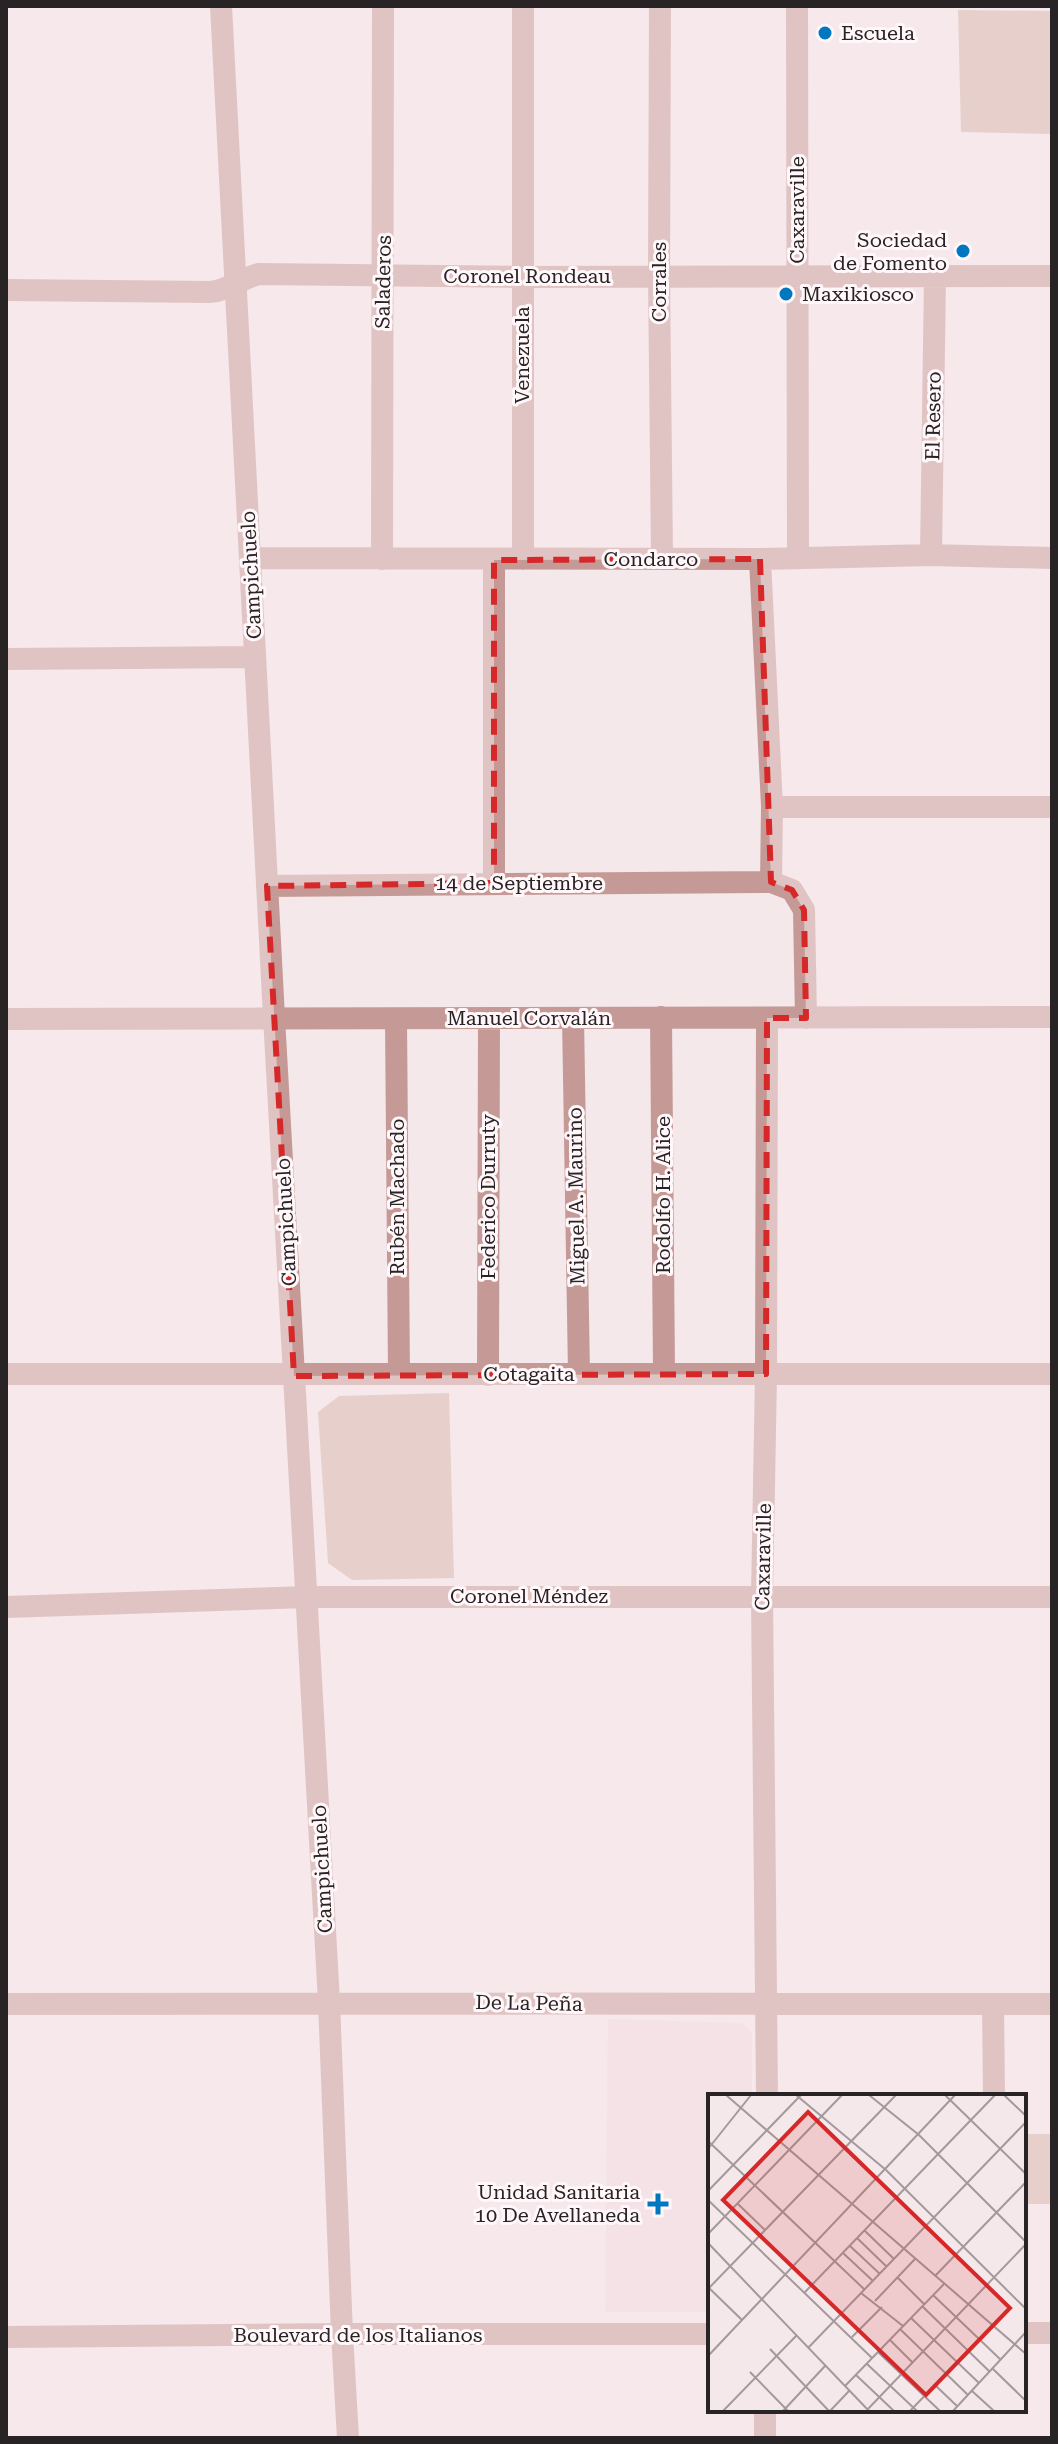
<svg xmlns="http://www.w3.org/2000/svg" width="1058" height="2444" font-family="'Roboto Serif',serif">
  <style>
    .built { fill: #f2dce2 }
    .green { fill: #d4b4a6 }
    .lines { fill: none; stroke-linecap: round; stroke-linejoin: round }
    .minor { stroke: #c59a96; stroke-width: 22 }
    .marked { fill: none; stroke: #d62828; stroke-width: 6; stroke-dasharray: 16 10; stroke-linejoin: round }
    .poi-dot { fill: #0077c1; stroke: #fff7f9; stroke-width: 3 }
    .labels { text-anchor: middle; stroke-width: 6; stroke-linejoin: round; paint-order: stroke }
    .poi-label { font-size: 20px; fill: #282324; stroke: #fff7f9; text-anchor: start }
    .street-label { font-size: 20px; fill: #282324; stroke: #fff7f9 }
    .inset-road { fill: none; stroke: #a3999b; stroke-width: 2 }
    .view { fill: #d62828; fill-opacity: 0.15; stroke: #d62828; stroke-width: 4 }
    .inset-edge { fill: none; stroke: #282324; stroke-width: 4 }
  </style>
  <rect width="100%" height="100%" fill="#f5e8eb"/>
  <path class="built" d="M 608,2019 L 742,2023 L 752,2033 L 752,2096 L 710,2096 L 710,2312 L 605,2312 Z"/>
  <path class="green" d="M 958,10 L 1052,11 L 1052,134 L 961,132 Z
    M 449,1393 L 454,1578 L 352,1580 L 328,1563 L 318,1412 L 339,1396 Z
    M 1024,2134 L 1052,2134 L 1052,2204 L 1024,2204 Z"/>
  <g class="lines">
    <path class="minor" d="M 221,6 L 274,1017 L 329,2002 L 342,2334 L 348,2438
      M 523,6 L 523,559
      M 660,6 L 659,275 L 662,558
      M 797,6 L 798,558
      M 6,290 L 210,292 C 228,291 242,278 259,274 L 522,277 L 1052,276
      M 931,555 L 935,276
      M 250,558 L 760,559 L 931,555 L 1052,558
      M 382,559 L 383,6
      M 760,559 L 772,807 L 771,882 L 792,890 L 804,910 L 806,1018
      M 6,659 L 255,657
      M 772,807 L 1052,807
      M 494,883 L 494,560
      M 267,886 L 771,882
      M 661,1017 L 664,1372
      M 573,1018 L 579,1374
      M 6,1019 L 1052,1017
      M 396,1020 L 399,1374
      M 6,1374 L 1052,1374
      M 488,1375 L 489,1018
      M 6,1607 L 307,1597 L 1052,1597
      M 6,2004 C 355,2001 703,2006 1052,2004
      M 993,2004 L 994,2096
      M 767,2096 L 762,1596 L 766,1374 L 767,1018
      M 1024,2333 L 1052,2333
      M 6,2337 L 342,2334 L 710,2334
      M 765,2438 L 765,2410"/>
  </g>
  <path d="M0 0H1058V2444H0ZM 760,559 L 771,882 L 792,890 L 804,910 L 806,1018 L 767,1018 L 766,1374 L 294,1376 L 267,886 L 494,883 L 494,560 Z" fill="#f5e8eb" fill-opacity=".55" fill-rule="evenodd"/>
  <path class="marked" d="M 760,559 L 771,882 L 792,890 L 804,910 L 806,1018 L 767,1018 L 766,1374 L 294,1376 L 267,886 L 494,883 L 494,560 Z"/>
  <g class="poi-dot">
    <circle cx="825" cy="33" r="8"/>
    <circle cx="963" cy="251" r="8"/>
    <circle cx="786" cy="294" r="8"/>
    <path d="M654 2192h8v8h8v8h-8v8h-8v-8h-8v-8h8z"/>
  </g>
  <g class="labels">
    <g class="poi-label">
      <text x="841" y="40">Escuela</text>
      <text x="947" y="247" text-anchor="end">Sociedad<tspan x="947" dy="23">de Fomento</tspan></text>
      <text x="802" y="301">Maxikiosco</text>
      <text x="640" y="2199" text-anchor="end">Unidad Sanitaria<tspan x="640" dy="23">10 De Avellaneda</tspan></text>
    </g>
    <g class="street-label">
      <text transform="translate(797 210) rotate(-90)" y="7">Caxaraville</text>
      <text x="527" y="283">Coronel Rondeau</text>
      <text transform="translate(383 282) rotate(-89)" y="7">Saladeros</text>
      <text transform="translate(659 282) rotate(-90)" y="7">Corrales</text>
      <text transform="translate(522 355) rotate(-90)" y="7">Venezuela</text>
      <text transform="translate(933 416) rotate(-89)" y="7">El Resero</text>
      <text x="651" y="566">Condarco</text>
      <text transform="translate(251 575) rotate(-93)" y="7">Campichuelo</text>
      <text x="519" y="890">14 de Septiembre</text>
      <text x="529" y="1025">Manuel Corvalán</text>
      <text transform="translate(663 1195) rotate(-90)" y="7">Rodolfo H. Alice</text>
      <text transform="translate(576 1196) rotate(-91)" y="7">Miguel A. Maurino</text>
      <text transform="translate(397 1197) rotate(-90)" y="7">Rubén Machado</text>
      <text transform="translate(488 1197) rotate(-90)" y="7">Federico Durruty</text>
      <text transform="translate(286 1222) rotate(-93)" y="7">Campichuelo</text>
      <text x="529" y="1381">Cotagaita</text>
      <text transform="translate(763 1557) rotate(-89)" y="7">Caxaraville</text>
      <text x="529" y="1603">Coronel Méndez</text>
      <text transform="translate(322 1869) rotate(-93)" y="7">Campichuelo</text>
      <text transform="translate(529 2003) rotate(1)" y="7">De La Peña</text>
      <text x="358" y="2342">Boulevard de los Italianos</text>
    </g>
  </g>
  <g transform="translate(708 2094)">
    <rect width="318" height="318" fill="#f5e8eb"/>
    <path class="inset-road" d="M 18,1 L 318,260M 88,1 L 178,76 L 318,215M 161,1 L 211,41 L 318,148M 237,1 L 318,80M 296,1 L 318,22M 0,47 L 157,196M 0,55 L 43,1M 0,97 L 93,1M 0,106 L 164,264M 30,110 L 57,136M 157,137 L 186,165M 0,140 L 134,1M 149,144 L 179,173M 0,149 L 161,317M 142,152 L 172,180M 135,159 L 165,187M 227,182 L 318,88M 190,184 L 216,210M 0,193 L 34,226M 0,195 L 188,1M 97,198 L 287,1M 153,199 L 195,232M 225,201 L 293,266M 167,207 L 207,165M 214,212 L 282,278M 203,224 L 271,289M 192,235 L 260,301M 144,243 L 174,213M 182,246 L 205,269M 100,254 L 318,28M 62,255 L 121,317M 170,258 L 232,317M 0,262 L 247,1M 159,270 L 209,317M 285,275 L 318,307M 42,278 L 80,317M 148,281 L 186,317M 227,291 L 250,313M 137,292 L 236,190M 264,297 L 286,317M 159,316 L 318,150M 15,317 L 88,242M 75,317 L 117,272M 122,317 L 141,297M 202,317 L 284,232M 245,317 L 318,238"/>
    <path class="view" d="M 100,18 L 302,214 L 218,301 L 15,106 Z"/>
    <rect width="318" height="318" class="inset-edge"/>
  </g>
  <rect width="1058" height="2444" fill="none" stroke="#282324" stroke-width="16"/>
</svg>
